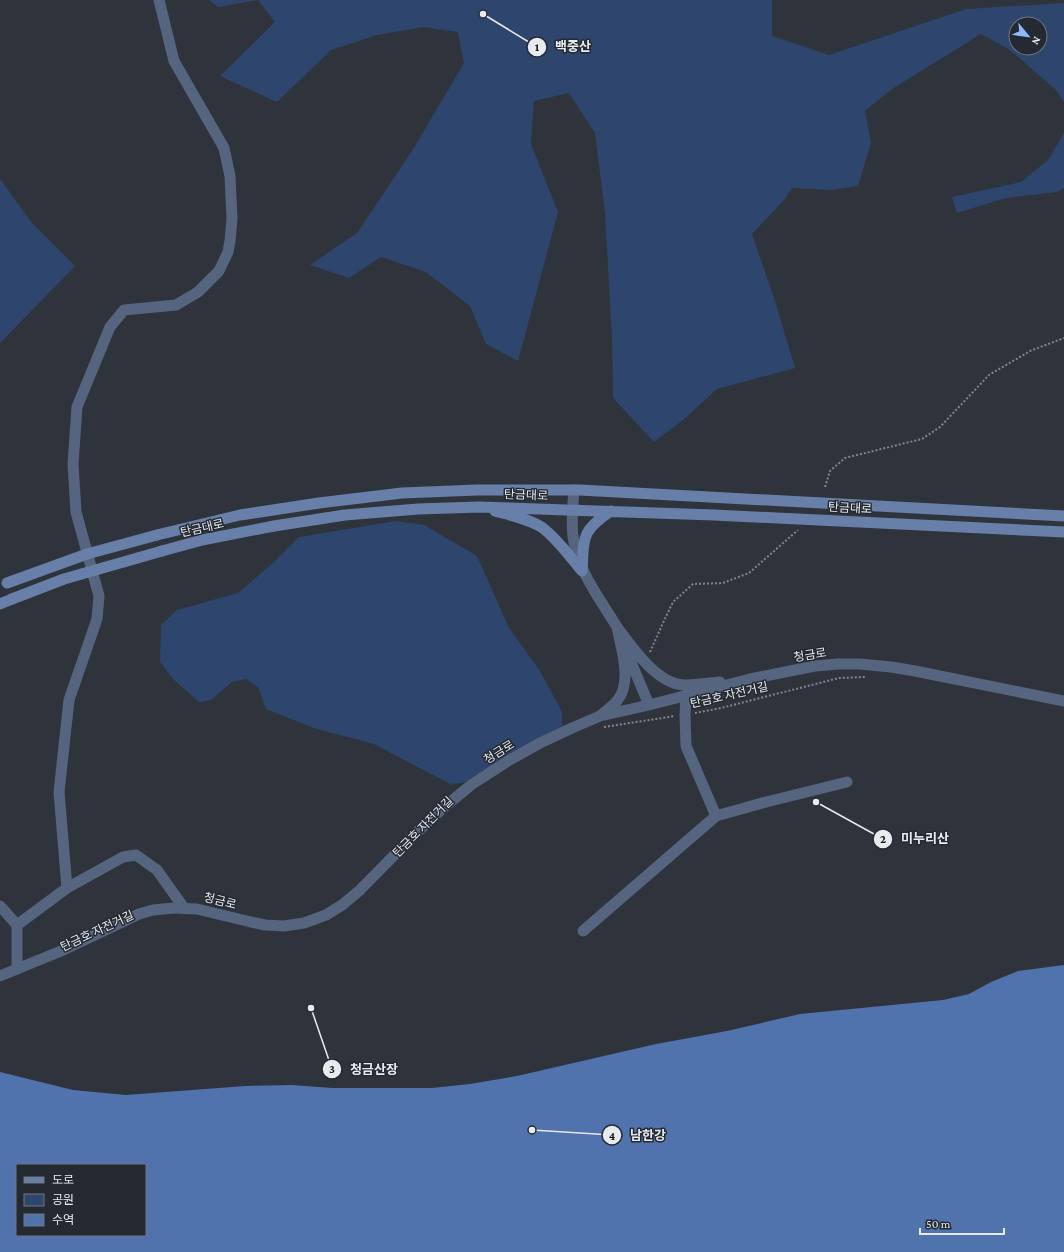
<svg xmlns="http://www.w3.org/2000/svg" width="1064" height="1252" font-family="'Crimson Pro','Noto Sans KR',serif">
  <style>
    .green { fill: #2e456d; fill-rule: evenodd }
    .water { fill: #5072ad; fill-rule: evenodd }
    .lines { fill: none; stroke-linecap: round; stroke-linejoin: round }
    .path { stroke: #81868c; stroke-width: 2; stroke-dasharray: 2 2; stroke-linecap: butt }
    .minor { stroke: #56657f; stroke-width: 11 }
    .tertiary { stroke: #56657f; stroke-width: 11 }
    .secondary { stroke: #6880a9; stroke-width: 11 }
    .secondary-bridge { stroke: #6880a9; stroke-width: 11 }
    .labels { text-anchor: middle; stroke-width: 3; stroke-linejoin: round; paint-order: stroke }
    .street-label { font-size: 12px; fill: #e7ebf0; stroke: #252a32 }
    .leader { fill: none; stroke: #e7ebf0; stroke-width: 1.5 }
    .callout-dot { fill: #e7ebf0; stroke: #252a32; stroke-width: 1.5 }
    .mark-label { font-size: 12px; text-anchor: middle; font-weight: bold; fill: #111 }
    .callout-label { font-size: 13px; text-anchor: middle; font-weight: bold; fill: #e7ebf0; stroke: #252a32; stroke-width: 3; stroke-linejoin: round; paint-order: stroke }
  </style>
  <rect width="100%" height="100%" fill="#2f343c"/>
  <path class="green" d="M 209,0 L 258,0 L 218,7 Z
    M 258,0 L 772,0 L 772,36 L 829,55 L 966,9 L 1064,3 L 1064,102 L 1056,90 L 1010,50 L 981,34 L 892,89 L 865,111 L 871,143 L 858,186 L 831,190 L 792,188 L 784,200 L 752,234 L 775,301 L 795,368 L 717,389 L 683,420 L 654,442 L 613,398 L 612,339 L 605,213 L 595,133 L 569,93 L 534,101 L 531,144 L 558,212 L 518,361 L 486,344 L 470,306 L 426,272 L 381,257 L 349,278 L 310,265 L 357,233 L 412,151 L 464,63 L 458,32 L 423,27 L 377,35 L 331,50 L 277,102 L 220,76 L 275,22 ZM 1016,24 L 1040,24 L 1040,48 L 1016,48 Z
    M 1064,133 L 1064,188 L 1057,192 L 1006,198 L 957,213 L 952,197 L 1021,182 L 1048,160 Z
    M 0,179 L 32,223 L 75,266 L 0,343 Z
    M 396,521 L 424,525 L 477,556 L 509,628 L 540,671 L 562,712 L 562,726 L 463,783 L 450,784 L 374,744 L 314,728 L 266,709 L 258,687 L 246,679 L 232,682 L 211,700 L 199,702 L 174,680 L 160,662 L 161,625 L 177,610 L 238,593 L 274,562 L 299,537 Z"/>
  <path class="water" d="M 1064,965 L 1064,1252 L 0,1252 L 0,1072 L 73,1090 L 126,1095 L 245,1086 L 292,1085 L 332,1088 L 432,1088 L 470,1084 L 517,1076 L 656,1044 L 727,1031 L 800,1014 L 943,1000 L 969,994 L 991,982 L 1018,971 ZM 17,1165 L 145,1165 L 145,1235 L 17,1235 Z"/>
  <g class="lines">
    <path class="path" d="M 825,487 L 830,471 L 845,458 L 922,439 L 940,427 L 989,375 L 1030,351 L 1064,338
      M 650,652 L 663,623 L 673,602 L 693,584 L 723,583 L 749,573 L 798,530
      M 695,713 L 721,708 L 839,678 L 866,677
      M 604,727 L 675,716"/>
    <path class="minor" d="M 159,0 L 174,61 L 224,148 L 230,176 L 232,219 L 230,241 L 228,252 L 219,271 L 198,292 L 176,305 L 124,310 L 110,327 L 77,407 L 73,464 L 76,512 L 99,596 L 97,619 L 69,700 L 59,792 L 67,888 L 123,857 L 136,855 L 157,870 L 184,908
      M 686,696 L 685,715 L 686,746 L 716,816 L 766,802 L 847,782
      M 0,906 L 17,925 L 17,969
      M 17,925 L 67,888
      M 583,931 L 716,816"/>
    <path class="tertiary" d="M 574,490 C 573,505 571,521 573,536 C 577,570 600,599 617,627 L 620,634
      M 626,650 L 649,705
      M 601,715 C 606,711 613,706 617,701 C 633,682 621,648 617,627 C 632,647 656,683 683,685 C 695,685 708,683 720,682
      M 0,976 L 61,951 L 139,914 L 153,910 L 174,908 L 197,909 L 251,922 L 265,925 L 284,926 L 304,923 L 326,915 L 342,905 L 359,891 L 416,833 L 442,809 L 471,785 L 508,761 L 540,743 L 572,728 L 600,716 L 649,705 L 750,679 L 815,666 L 838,664 L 860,664 L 891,667 L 915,671 L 1064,701"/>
    <path class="secondary" d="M 495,511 C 509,515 533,520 544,529 C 559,541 570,557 582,571 C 584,537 581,531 611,511
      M 157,535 L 240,515 L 319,503 L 402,493 L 477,490 L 580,490 L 1064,516
      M 162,551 L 202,540 L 274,526 L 345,515 L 418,509 L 479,507 L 714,515 L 1064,532
      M 0,604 L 12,599"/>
    <path class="secondary-bridge" d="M 7,583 L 87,554 L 157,535
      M 12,599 L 64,579 L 162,551"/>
  </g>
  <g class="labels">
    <g class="street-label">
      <text transform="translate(526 495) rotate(2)" y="4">탄금대로</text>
      <text transform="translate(850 508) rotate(3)" y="4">탄금대로</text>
      <text transform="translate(202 528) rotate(-13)" y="4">탄금대로</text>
      <text transform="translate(810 655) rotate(-9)" y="4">청금로</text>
      <text transform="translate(729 695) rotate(-13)" y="4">탄금호 자전거길</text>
      <text transform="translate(499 752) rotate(-32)" y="4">청금로</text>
      <text transform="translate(423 827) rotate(-45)" y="4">탄금호 자전거길</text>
      <text transform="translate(220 901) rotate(14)" y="4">청금로</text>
      <text transform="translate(97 931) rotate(-25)" y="4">탄금호 자전거길</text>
    </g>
  </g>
  <path class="leader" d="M483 14L537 47M816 802L883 839M311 1008L332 1069M532 1130L612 1135"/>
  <g class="callout-dot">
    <circle cx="483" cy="14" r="4"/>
    <circle cx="816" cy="802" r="4"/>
    <circle cx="311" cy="1008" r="4"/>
    <circle cx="532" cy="1130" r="4"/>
    <circle cx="537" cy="47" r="10"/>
    <circle cx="883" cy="839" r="10"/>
    <circle cx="332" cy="1069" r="10"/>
    <circle cx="612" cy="1135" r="10"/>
  </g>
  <g class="mark-label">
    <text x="537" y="51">1</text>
    <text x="883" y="843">2</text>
    <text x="332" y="1073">3</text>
    <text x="612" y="1140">4</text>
  </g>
  <g class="callout-label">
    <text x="573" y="51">백중산</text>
    <text x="925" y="843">미누리산</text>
    <text x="374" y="1074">청금산장</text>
    <text x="648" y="1140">남한강</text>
  </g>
  <rect x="16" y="1164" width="130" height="72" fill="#252a32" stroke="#73777e"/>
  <rect x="24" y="1177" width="20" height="6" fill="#6880a9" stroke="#73777e"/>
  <text x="52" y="1184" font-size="12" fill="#e7ebf0">도로</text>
  <rect x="24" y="1194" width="20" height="12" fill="#2e456d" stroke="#73777e"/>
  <text x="52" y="1204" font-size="12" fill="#e7ebf0">공원</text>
  <rect x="24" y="1214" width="20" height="12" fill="#5072ad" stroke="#73777e"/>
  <text x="52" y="1224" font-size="12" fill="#e7ebf0">수역</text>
  <g transform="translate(1028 36) rotate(119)"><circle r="19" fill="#252a32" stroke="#73777e"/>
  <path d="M0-3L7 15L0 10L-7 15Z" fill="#91b8fd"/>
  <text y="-6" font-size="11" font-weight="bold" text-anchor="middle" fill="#e7ebf0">N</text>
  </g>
  <path d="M920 1228v6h84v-6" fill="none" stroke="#e7ebf0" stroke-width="2"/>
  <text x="926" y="1228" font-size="12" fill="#e7ebf0" stroke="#252a32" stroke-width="3" paint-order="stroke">50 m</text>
</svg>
